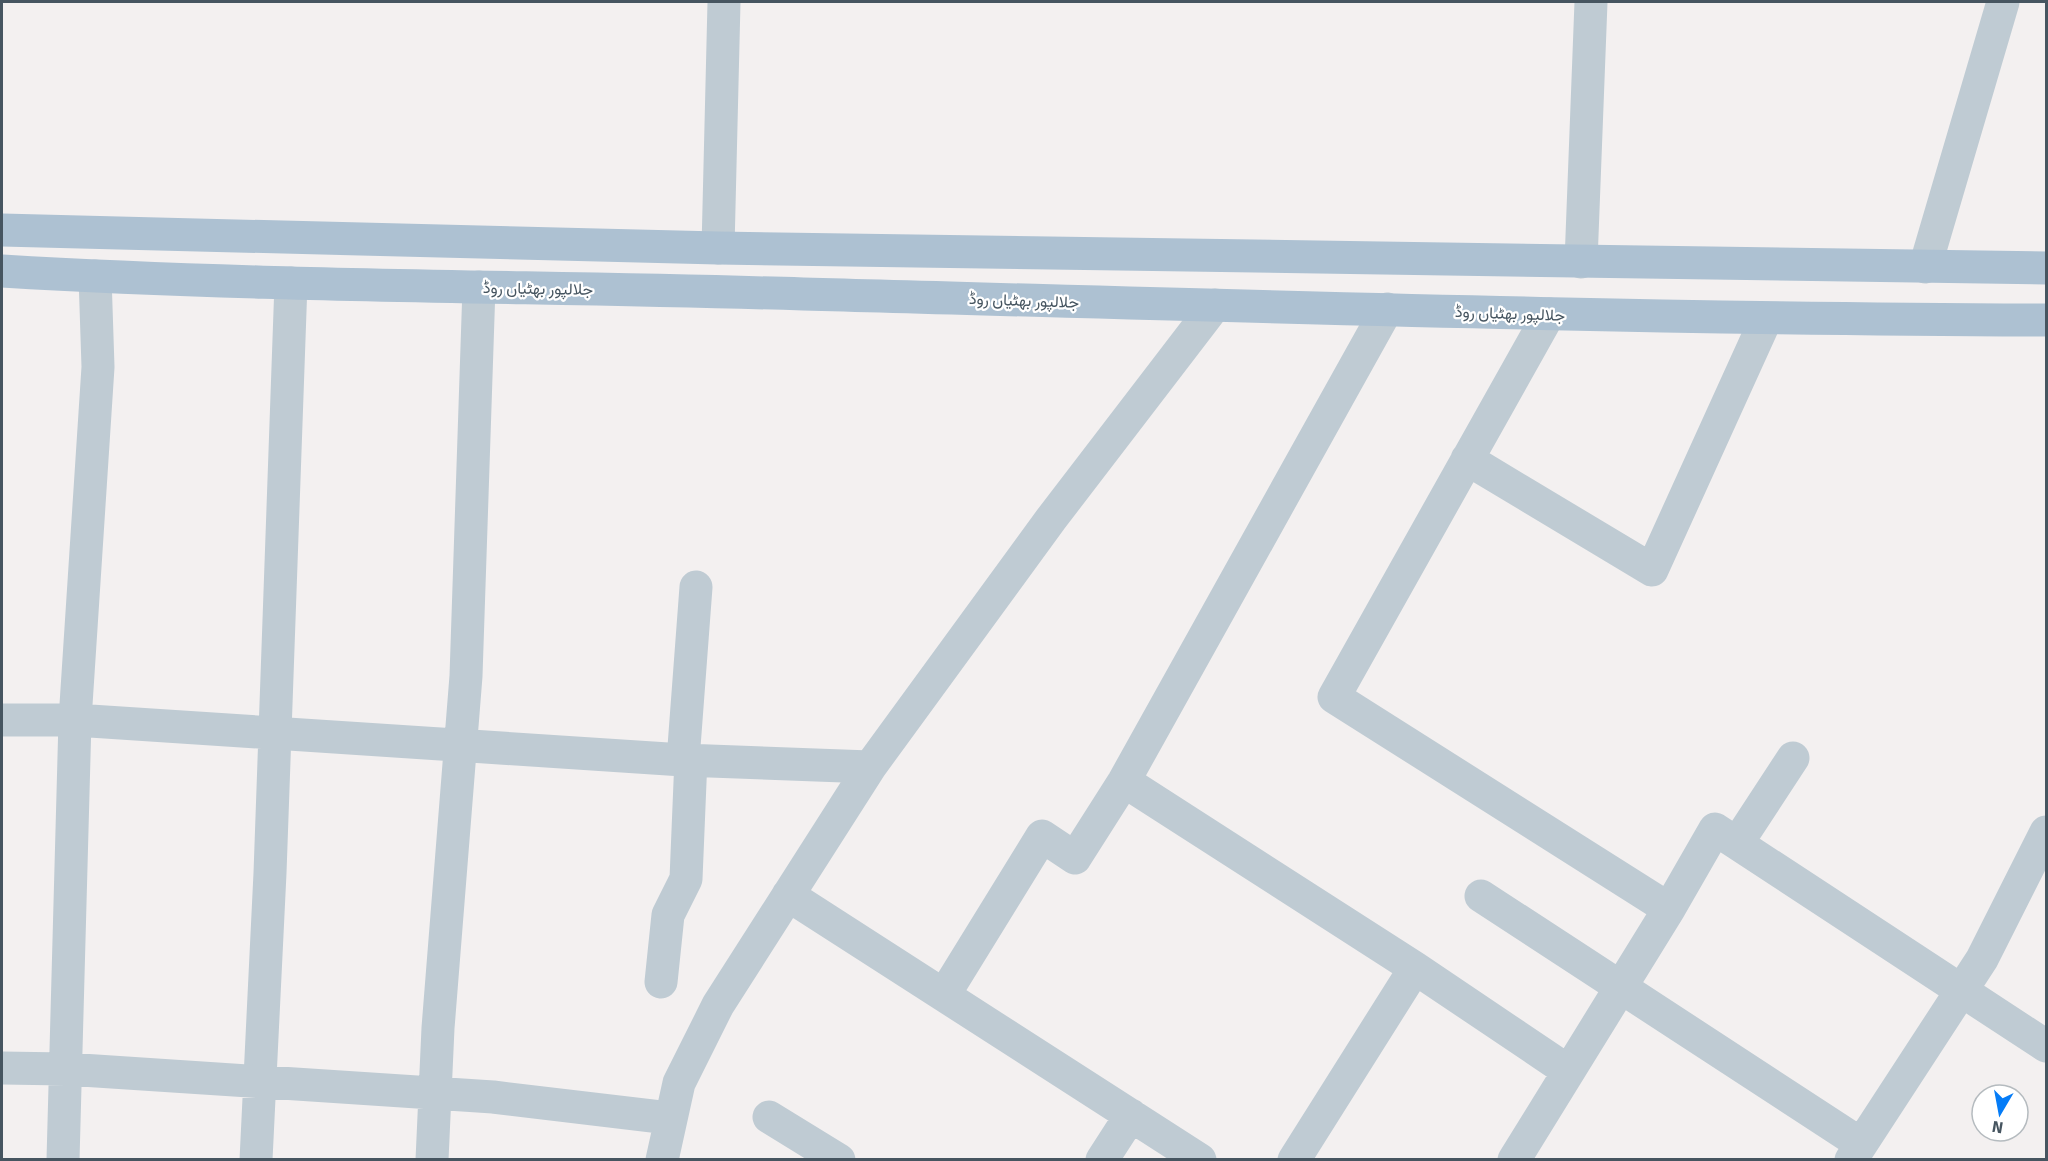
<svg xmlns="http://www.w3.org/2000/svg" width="2048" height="1161" font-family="Signika,Vazirmatn,sans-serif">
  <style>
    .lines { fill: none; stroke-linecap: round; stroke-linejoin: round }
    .minor { stroke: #bfcbd3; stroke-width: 33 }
    .major { stroke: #adc1d2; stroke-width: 33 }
    .labels { text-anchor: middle; stroke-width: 4.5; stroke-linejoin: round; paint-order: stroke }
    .street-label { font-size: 16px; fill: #465560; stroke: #fff }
  </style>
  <rect width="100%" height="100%" fill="#f3f0f0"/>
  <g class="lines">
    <path class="minor" d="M 718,248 L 724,2
      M 1581,262 L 1591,2
      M 1925,267 L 2003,2
      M 1549,314 L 1334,697 L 1669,909
      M 1467,459 L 1652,570 L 1766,319
      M 2,720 L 75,720 L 683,760 L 870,767
      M 683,760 L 696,587
      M 1124,781 L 1415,968 L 1568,1071
      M 1738,842 L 1793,758
      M 788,895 L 1200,1160
      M 1481,896 L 1861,1144
      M 661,982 L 668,915 L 686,879 L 691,758
      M 944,995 L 1042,836 L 1075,858 L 1124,781 L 1387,309
      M 2,1068 L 66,1069 L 493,1097 L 669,1118
      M 769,1117 L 839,1160
      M 63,1160 L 75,720 L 98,367 L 95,276
      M 256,1160 L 270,873 L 291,283
      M 432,1160 L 438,1028 L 466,676 L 479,287
      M 662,1160 L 679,1083 L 718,1005 L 870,767 L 1051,519 L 1215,305
      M 1102,1160 L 1131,1115
      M 1294,1160 L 1415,968
      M 1514,1160 L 1669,909 L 1715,829 L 2046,1046
      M 1851,1160 L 1982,959 L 2046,832"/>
    <path class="major" d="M 2,230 L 718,248 L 2046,268
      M 2,271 C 268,287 536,286 803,294 C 1217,305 1632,319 2046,320"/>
  </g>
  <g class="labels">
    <g class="street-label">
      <text transform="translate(538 288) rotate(1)" y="6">جلالپور بھٹیاں روڈ</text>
      <text transform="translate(1024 300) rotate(2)" y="6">جلالپور بھٹیاں روڈ</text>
      <text transform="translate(1510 313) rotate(2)" y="6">جلالپور بھٹیاں روڈ</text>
    </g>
  </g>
  <rect width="2048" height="1161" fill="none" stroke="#465560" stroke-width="6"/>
  <g transform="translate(2000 1113) rotate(190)"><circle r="28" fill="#ffffff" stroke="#b5bbbf" stroke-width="1.5"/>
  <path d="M0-4.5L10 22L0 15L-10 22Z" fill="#057cf7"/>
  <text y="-9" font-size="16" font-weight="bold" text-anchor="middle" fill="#465560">N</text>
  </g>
</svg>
